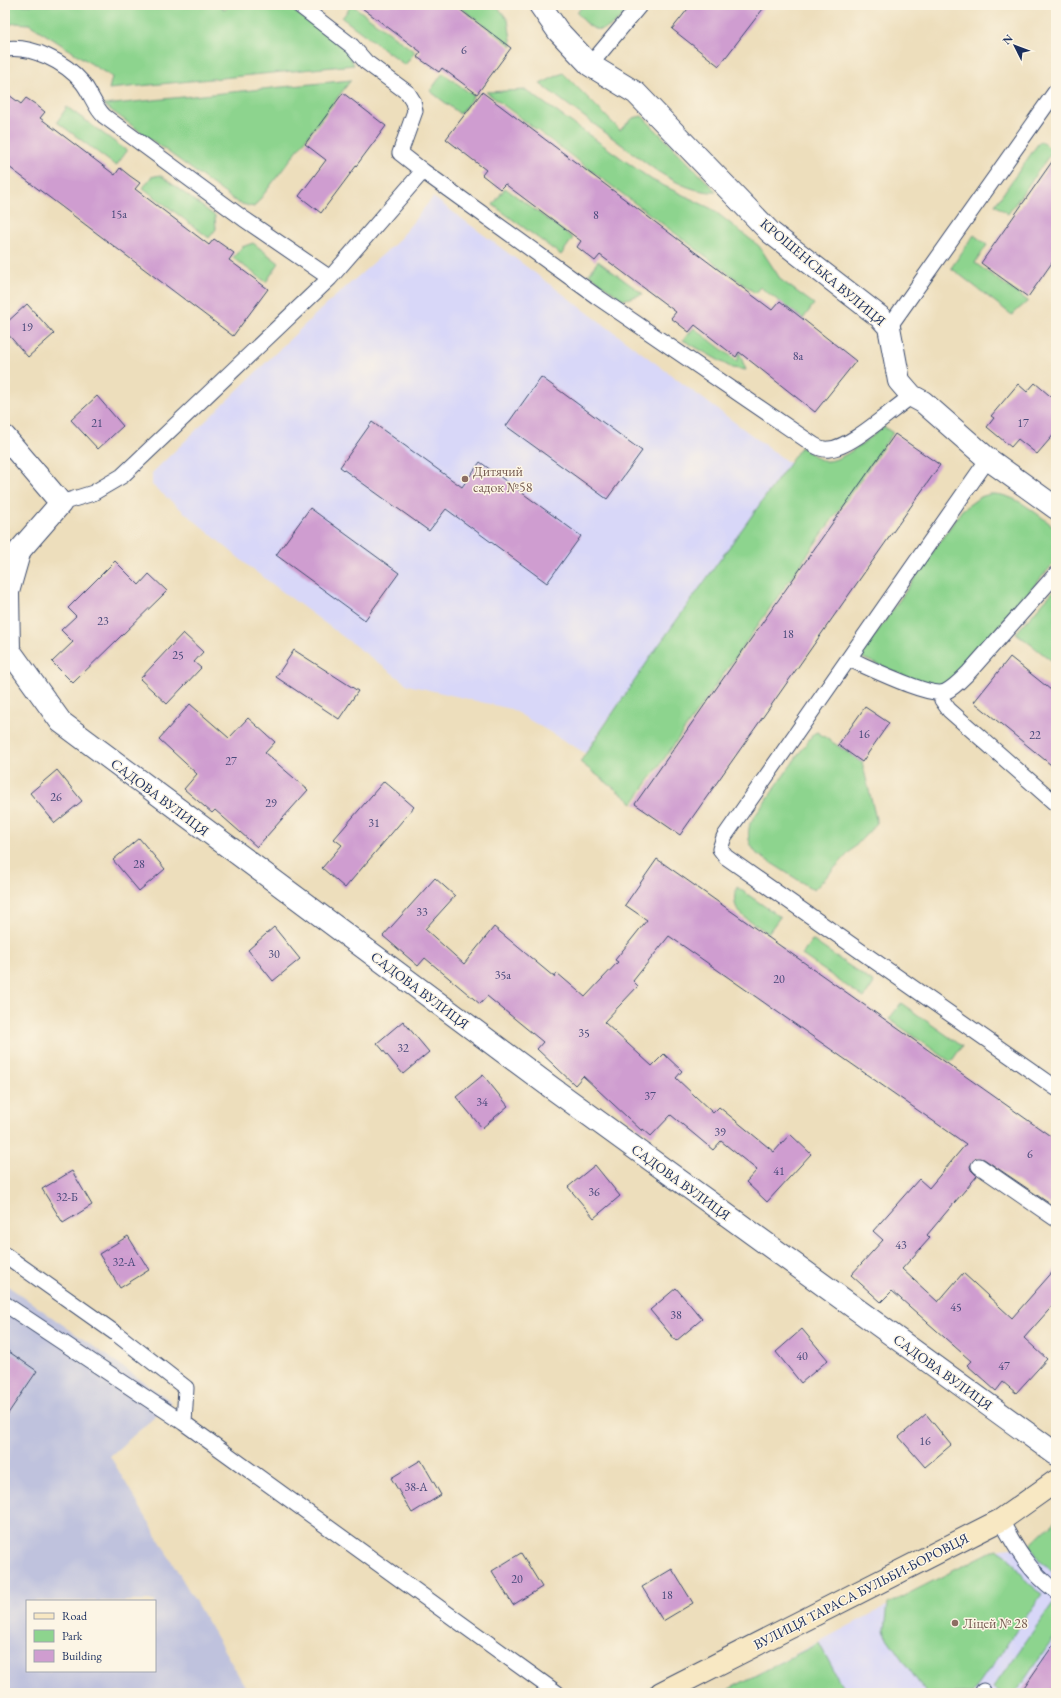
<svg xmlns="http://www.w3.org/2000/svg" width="1061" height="1698" font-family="'EB Garamond',serif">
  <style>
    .built { fill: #d8d7f8 }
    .industrial { fill: #bfc2dd; fill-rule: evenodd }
    .green { fill: #8dd48e; stroke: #548276 }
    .building { fill: #cf9dd0 }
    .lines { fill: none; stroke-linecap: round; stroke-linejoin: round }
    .lane-casing { stroke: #3a496c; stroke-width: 17 }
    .street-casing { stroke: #3a496c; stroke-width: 24 }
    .secondary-casing { stroke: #3a496c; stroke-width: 24 }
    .lane { stroke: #fff; stroke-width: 15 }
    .street { stroke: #fff; stroke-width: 22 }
    .secondary { stroke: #f8e8c3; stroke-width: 22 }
    .education-dot { fill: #8d6e63; stroke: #fcf5e5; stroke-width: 1.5 }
    .labels { text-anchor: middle; stroke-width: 3; stroke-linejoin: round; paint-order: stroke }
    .number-label { font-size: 12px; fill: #484a7a }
    .street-label { font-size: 14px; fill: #1b2f5e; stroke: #fcf5e5 }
    .education-label { font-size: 14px; fill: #785e54; stroke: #fcf5e5; text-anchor: start }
  </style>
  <rect width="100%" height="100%" fill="#fcf5e5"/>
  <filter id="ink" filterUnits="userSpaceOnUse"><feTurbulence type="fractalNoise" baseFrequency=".025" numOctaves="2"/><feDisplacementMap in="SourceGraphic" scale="8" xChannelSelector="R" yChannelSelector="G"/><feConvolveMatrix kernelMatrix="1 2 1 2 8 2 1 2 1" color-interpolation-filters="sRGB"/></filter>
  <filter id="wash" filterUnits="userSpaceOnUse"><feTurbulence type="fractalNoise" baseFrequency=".012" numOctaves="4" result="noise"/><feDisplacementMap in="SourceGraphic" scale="16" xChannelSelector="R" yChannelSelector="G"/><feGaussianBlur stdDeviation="0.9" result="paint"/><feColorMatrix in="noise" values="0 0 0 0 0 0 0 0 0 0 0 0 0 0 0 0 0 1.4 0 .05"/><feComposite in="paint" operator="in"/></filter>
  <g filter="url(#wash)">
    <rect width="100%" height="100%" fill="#eddebc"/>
    <path class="built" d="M 433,197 L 789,463 L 656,649 L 585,753 L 511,709 L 408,685 L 252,569 L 152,485 L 152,473 L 321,309 L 396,243 Z
      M 1056,1520 L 1056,1693 L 721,1693 L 995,1549 L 1030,1545 Z"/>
    <path class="industrial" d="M 5,1284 L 172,1402 L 110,1456 L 249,1693 L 5,1693 ZM 27,1601 L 155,1601 L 155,1671 L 27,1671 Z"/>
    <path class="green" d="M 5,5 L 219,5 L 225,10 L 229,5 L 286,5 L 347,51 L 354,65 L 109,89 L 112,77 L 29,24 L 15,23 L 5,26 Z
      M 352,5 L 415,52 L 405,65 L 342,18 Z
      M 457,5 L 497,6 L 508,20 L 512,46 Z
      M 583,5 L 632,5 C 624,15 608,35 593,28 C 587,25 582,18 577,13 Z
      M 443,73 L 474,96 L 460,114 L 430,91 Z
      M 563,73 L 620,130 L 633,118 L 642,116 L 717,192 C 695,193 675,182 657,171 L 540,84 Z
      M 351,80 L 254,207 L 238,203 L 104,105 Z
      M 526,90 L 652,180 L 712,209 L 759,246 L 781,280 L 814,304 L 803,319 L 760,287 L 755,293 L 486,92 Z
      M 67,107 L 127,151 L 116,166 L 57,122 Z
      M 1040,141 L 1053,150 L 1008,214 L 995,205 Z
      M 160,175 L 215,216 L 216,229 L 209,238 L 143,188 L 151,177 Z
      M 505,188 L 573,238 L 561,255 L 493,205 Z
      M 974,235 L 987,245 L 975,263 L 1028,301 L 1012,315 L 951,268 Z
      M 253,243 L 279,263 L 266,282 L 233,258 L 242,247 Z
      M 598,261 L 643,294 L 623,300 L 589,274 Z
      M 694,328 L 737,361 L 739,352 L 746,370 L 732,368 L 683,340 Z
      M 884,427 L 893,433 L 633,803 L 580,762 L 656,649 L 801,447 C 809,452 816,459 825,461 C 841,463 872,436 884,427 Z
      M 990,494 C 1016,493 1036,514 1056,528 L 1056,561 L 961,669 C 952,678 945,686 931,687 L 860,657 L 962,510 L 980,497 Z
      M 1056,588 L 1056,664 L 1016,633 Z
      M 817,732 L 862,762 L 877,823 L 814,890 L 757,854 C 748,843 747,836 750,823 L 813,734 Z
      M 737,887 L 780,917 L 768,933 C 750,920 727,913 737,887 Z
      M 812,940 L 874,983 L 864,998 L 802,955 Z
      M 901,1003 L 962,1046 L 951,1062 L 889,1019 Z
      M 1056,1520 L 1056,1575 L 1039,1560 L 1030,1545 Z
      M 996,1549 C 1012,1553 1015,1569 1025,1580 C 1030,1586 1036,1590 1042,1594 L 973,1693 L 926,1693 L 887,1638 L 885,1629 L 888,1604 Z
      M 1053,1603 L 1056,1604 L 1056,1635 L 1015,1693 L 1001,1693 L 993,1688 Z
      M 819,1643 L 846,1693 L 721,1693 Z"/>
    <g id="blocks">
      <path class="building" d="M 358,5 L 454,5 L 511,48 L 477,94 L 442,68 L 439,72 L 417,57 L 421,52 Z
        M 691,5 L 766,5 L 719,66 L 672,29 Z
        M 5,92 L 21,104 L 26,98 L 35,104 L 45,112 L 40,118 L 115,175 L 120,168 L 130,176 L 140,183 L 135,189 L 209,245 L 214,239 L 234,253 L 229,260 L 268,289 L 233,336 L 5,164 Z
        M 482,92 L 772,310 L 780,301 L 856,361 L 815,412 L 739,352 L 736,357 L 695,325 L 689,332 L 671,318 L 676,312 L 600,255 L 595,261 L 577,247 L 581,241 L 505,184 L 500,189 L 482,175 L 486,170 L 446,139 Z
        M 343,93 L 386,126 L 321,213 L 299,196 L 326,160 L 305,144 Z
        M 1056,156 L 1056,257 L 1028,297 L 981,263 Z
        M 27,304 L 54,334 L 28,357 L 5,331 L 5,324 Z
        M 541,377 L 642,451 L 607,499 L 506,426 Z
        M 1035,383 L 1056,401 L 1056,432 L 1037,454 L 1018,439 L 1011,447 L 987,427 L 994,418 L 991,416 L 1018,384 L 1027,392 Z
        M 97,396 L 123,426 L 98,449 L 71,420 Z
        M 372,422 L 462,487 L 480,462 L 581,536 L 547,583 L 446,509 L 429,531 L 340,467 Z
        M 895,434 L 940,465 L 680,835 L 635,804 Z
        M 310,508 L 399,573 L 365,620 L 276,555 Z
        M 115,561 L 139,585 L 149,574 L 167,591 L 73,683 L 52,662 L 73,642 L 61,630 L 76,616 L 68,608 Z
        M 183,633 L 203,652 L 194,662 L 201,668 L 167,704 L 140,679 Z
        M 294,650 L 358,691 L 339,719 L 276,677 Z
        M 1010,657 L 1056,694 L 1056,769 L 974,702 Z
        M 190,704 L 229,738 L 248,718 L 275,742 L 265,753 L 308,790 L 257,847 L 215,810 L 212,813 L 184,789 L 197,774 L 159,739 Z
        M 865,707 L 889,723 L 862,762 L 838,745 Z
        M 57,770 L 82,801 L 55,823 L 30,793 Z
        M 384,781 L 414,807 L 345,888 L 322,868 L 342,845 L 334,839 Z
        M 139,838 L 165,869 L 139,891 L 113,860 Z
        M 657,859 L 1056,1140 L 1056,1208 L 984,1159 L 976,1158 L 970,1166 L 971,1170 L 977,1176 L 927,1235 L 930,1238 L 902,1269 L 938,1302 L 963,1273 L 1012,1318 L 1056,1268 L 1056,1302 L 1024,1338 L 1047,1359 L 1016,1393 L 1003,1382 L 996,1391 L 967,1365 L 971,1361 L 892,1291 L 881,1302 L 851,1275 L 883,1240 L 873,1231 L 919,1179 L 929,1188 L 966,1144 L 669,936 L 633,981 L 638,986 L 604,1022 L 652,1066 L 664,1054 L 682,1071 L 676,1078 L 713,1113 L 719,1107 L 774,1152 L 790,1134 L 811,1154 L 767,1202 L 746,1182 L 757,1170 L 721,1141 L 713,1150 L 671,1115 L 651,1136 L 643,1129 L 642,1131 L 583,1076 L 575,1085 L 537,1049 L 543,1042 L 487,996 L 480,1004 L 425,958 L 418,966 L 383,936 L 435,878 L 455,896 L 425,929 L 464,964 L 494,927 L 554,977 L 557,973 L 585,997 L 618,962 L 615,960 L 647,920 L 625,905 Z
        M 274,927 L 300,959 L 273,981 L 248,950 Z
        M 403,1021 L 429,1052 L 403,1074 L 377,1043 Z
        M 483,1075 L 508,1106 L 482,1128 L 456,1097 Z
        M 595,1165 L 620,1196 L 594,1218 L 568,1187 Z
        M 72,1171 L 92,1205 L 63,1223 L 42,1189 Z
        M 128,1236 L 149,1270 L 120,1288 L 99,1254 Z
        M 676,1288 L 702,1319 L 676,1341 L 650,1310 Z
        M 802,1329 L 828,1360 L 801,1383 L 776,1352 Z
        M 5,1349 L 37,1371 L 5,1418 Z
        M 926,1414 L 951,1445 L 925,1467 L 899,1437 Z
        M 421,1460 L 441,1495 L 412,1513 L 391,1478 Z
        M 521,1553 L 542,1587 L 513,1605 L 492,1571 Z
        M 672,1569 L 693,1603 L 663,1621 L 642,1587 Z
        M 1056,1641 L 1056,1693 L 1020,1693 Z"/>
    </g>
  </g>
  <g filter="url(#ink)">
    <use href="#blocks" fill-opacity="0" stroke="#3a496c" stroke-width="1"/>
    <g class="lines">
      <defs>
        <path id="lane" d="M 299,5 L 352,46 L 366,62 L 408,93 L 413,101 L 415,111 L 400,153 L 423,171
          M 5,49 C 32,45 65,62 82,82 C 91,93 94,106 104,116 L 244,219 L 330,278
          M 590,65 L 640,5
          M 889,327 L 1056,91
          M 988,459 L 724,837 L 720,849 L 726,857 L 1056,1088
          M 61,503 L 93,493 L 122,476 L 330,278 L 423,171 L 596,296 L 814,445 C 819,448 823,450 829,449 C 851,448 892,409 912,396
          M 849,659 C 866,666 930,698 945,692 C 954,688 962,679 969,672 L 1056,574
          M 940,693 L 942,700 L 949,710 L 1056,804
          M 979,1166 L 1056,1219
          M 5,1255 L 118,1335 L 186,1388 L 184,1423 L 557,1693
          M 5,1304 L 184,1423
          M 1001,1520 C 1015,1547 1030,1573 1056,1591
          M 982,1693 L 983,1691"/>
        <path id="street" d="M 540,5 L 558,31 L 590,65 L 636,93 L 770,232 L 880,317 L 889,327 L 899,381 L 912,396 L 923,402 L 988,459 L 1056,508
          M 5,437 L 61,503 L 20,550 L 8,592 L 9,650 L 61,722 L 552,1088 L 1056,1454"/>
        <path id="secondary" d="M 661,1693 L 1001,1520 L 1056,1481"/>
      </defs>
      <use href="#lane" class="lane-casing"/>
      <use href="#street" class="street-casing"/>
      <use href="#secondary" class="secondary-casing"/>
      <use href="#lane" class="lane"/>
      <use href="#street" class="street"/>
      <use href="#secondary" class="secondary"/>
    </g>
  </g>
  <g class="education-dot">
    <circle cx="465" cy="479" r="4"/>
    <circle cx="955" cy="1623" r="4"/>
  </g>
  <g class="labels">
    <g class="number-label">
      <text x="464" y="54">6</text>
      <text x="119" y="218">15а</text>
      <text x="596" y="219">8</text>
      <text x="27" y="331">19</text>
      <text x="798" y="360">8а</text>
      <text x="97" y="427">21</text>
      <text x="1023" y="427">17</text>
      <text x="103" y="625">23</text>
      <text x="788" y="638">18</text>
      <text x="178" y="659">25</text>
      <text x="864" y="738">16</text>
      <text x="1035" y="739">22</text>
      <text x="231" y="765">27</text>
      <text x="56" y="801">26</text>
      <text x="271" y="807">29</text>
      <text x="374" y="827">31</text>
      <text x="139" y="868">28</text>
      <text x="422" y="916">33</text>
      <text x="274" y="958">30</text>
      <text x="503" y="979">35а</text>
      <text x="779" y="983">20</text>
      <text x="584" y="1037">35</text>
      <text x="403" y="1052">32</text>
      <text x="650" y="1100">37</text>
      <text x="482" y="1106">34</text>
      <text x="720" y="1136">39</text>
      <text x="1030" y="1158">6</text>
      <text x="779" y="1175">41</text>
      <text x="594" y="1196">36</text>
      <text x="67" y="1201">32-Б</text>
      <text x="901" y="1249">43</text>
      <text x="124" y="1266">32-А</text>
      <text x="956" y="1311">45</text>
      <text x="676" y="1319">38</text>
      <text x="802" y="1360">40</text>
      <text x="1004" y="1370">47</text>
      <text x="925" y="1445">16</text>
      <text x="416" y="1491">38-А</text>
      <text x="517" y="1583">20</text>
      <text x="667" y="1599">18</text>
    </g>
    <g class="street-label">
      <text transform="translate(823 272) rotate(40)" y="5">КРОШЕНСЬКА ВУЛИЦЯ</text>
      <text transform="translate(160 797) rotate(37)" y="5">САДОВА ВУЛИЦЯ</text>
      <text transform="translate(420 990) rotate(37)" y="5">САДОВА ВУЛИЦЯ</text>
      <text transform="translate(681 1182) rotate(36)" y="5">САДОВА ВУЛИЦЯ</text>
      <text transform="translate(943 1372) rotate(36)" y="5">САДОВА ВУЛИЦЯ</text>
      <text transform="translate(861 1591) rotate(-27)" y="5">ВУЛИЦЯ ТАРАСА БУЛЬБИ-БОРОВЦЯ</text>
    </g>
    <g class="education-label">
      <text x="473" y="476">Дитячий<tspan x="473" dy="16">садок №58</tspan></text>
      <text x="963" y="1628">Ліцей № 28</text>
    </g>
  </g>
  <rect width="1061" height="1698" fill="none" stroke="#fcf5e5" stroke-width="20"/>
  <rect x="26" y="1600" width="130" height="72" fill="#fcf5e5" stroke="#a2a6af"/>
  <rect x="34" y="1613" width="20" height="6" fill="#f8e8c3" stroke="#a2a6af"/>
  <text x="62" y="1620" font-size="12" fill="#1b2f5e">Road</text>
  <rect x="34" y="1630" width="20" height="12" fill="#8dd48e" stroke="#a2a6af"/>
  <text x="62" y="1640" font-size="12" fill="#1b2f5e">Park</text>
  <rect x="34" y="1650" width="20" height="12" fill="#cf9dd0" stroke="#a2a6af"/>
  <text x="62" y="1660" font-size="12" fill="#1b2f5e">Building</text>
  <g transform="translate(1015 46) rotate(312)" stroke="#fcf5e5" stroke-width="3" paint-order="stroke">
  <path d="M0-3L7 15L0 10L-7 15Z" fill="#1b2f5e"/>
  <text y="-6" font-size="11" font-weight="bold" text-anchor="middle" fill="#1b2f5e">N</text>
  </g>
</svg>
